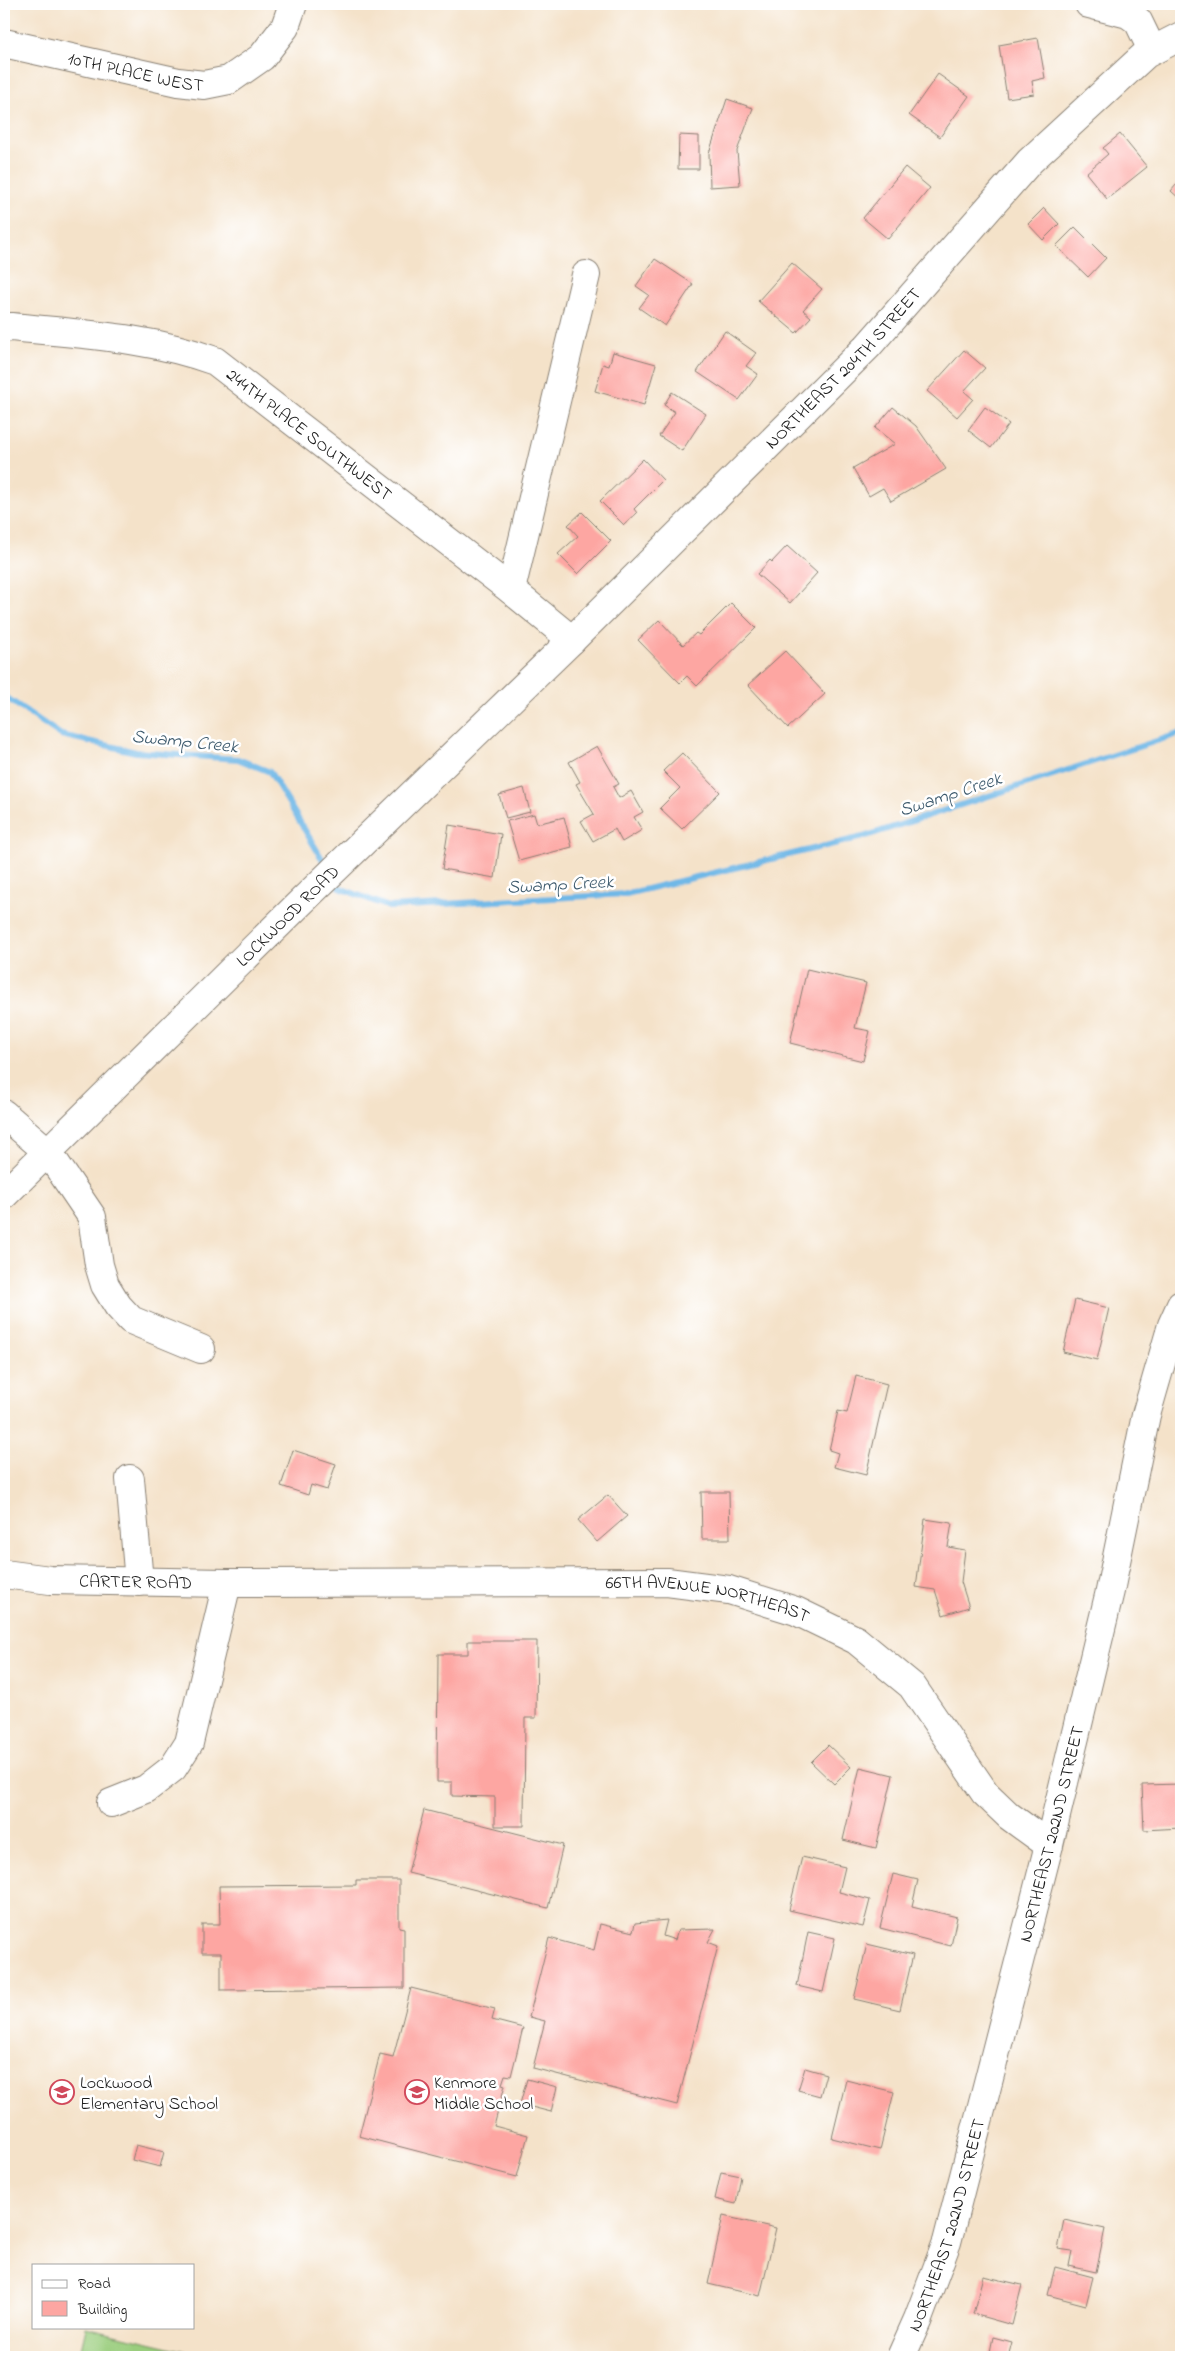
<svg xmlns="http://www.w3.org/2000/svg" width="1185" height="2361" font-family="'Indie Flower',sans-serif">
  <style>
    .green { fill: #9acd7d; stroke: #5b744c }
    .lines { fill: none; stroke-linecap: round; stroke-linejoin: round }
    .stream { stroke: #6fb8e7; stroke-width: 6 }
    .building { fill: #fda6a2 }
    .minor-casing { stroke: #887f72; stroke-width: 30 }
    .minor { stroke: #fff; stroke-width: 28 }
    .labels { text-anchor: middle; stroke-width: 5; stroke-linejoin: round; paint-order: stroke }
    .street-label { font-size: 18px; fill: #1c1c1c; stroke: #fff }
    .poi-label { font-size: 18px; fill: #1c1c1c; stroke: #fff; text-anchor: start }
    .water-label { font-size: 19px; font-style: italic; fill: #3d5a6d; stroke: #fff }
  </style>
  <rect width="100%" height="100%" fill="#fff"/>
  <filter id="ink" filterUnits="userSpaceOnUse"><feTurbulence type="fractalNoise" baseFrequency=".02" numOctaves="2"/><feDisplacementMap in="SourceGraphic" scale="10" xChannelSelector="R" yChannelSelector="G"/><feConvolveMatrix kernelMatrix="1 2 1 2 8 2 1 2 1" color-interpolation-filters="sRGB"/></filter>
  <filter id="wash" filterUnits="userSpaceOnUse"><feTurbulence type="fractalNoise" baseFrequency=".0096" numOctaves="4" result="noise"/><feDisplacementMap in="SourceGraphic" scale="20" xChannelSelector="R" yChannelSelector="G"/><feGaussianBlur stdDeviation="1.12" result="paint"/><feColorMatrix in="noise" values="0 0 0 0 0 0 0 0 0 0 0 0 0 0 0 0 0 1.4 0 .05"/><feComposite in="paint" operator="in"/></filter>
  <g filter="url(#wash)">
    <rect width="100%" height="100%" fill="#f4e2c9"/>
    <path class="green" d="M 86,2327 L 186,2351 L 184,2357 L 79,2357 Z"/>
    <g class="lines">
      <path class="stream" d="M 4,696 L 61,735 L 136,752 L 238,759 L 270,772 L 327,867
        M 334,878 L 340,888 L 389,907 L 626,894 L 863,837 L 1181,733"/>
    </g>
    <g id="blocks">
      <path class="building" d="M 1038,38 L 1045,78 L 1032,81 L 1034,94 L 1007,98 L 999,45 Z
        M 938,74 L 969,96 L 940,137 L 909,115 Z
        M 727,99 L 753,108 L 737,151 L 740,185 L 710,187 L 709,153 Z
        M 1120,134 L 1147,167 L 1107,199 L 1086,173 L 1108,154 L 1103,148 Z
        M 679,135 L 699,136 L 699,169 L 678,169 Z
        M 905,167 L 930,188 L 888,239 L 863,218 Z
        M 1181,179 L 1181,200 L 1171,191 Z
        M 1044,208 L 1059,224 L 1043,240 L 1028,224 Z
        M 1075,227 L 1106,258 L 1088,277 L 1056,246 Z
        M 655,259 L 693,284 L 665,326 L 639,308 L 649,295 L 636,286 Z
        M 792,263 L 822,289 L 803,310 L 811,317 L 796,333 L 758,301 Z
        M 725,331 L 756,353 L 746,366 L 758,374 L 739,400 L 697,372 Z
        M 964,350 L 985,368 L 964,391 L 973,399 L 957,417 L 927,391 Z
        M 613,352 L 656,364 L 644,405 L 595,391 L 603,364 L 609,366 Z
        M 672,392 L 706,414 L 682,451 L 659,436 L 675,412 L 664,405 Z
        M 893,407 L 916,426 L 946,469 L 891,501 L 883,488 L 869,496 L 853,468 L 895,444 L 875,428 Z
        M 985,407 L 1009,424 L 991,448 L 968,430 Z
        M 643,459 L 663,480 L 634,509 L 637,513 L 624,525 L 600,501 Z
        M 582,512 L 611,541 L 578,574 L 558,554 L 578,536 L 568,525 Z
        M 787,546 L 817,573 L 790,603 L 757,574 L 770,560 L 772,562 Z
        M 731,603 L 756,628 L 697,686 L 687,676 L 680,683 L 638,640 L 659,620 L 683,645 L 696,633 L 699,635 Z
        M 785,651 L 825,694 L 788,728 L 748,685 Z
        M 597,746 L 619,784 L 613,787 L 619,798 L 631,791 L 643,812 L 634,817 L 642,830 L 622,842 L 615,829 L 593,841 L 581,821 L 594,814 L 576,784 L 580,782 L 569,762 Z
        M 682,753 L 720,792 L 682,829 L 660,808 L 680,788 L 663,771 Z
        M 524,788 L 530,812 L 506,818 L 499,795 Z
        M 534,814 L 537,824 L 564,817 L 572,847 L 519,861 L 507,821 Z
        M 449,825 L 501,834 L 495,878 L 442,869 Z
        M 807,969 L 866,983 L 855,1028 L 870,1031 L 863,1061 L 790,1043 Z
        M 1075,1300 L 1109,1308 L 1097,1360 L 1063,1352 Z
        M 856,1376 L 887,1384 L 866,1475 L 834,1467 L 838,1453 L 829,1450 L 838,1411 L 847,1413 Z
        M 293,1450 L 336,1464 L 327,1490 L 311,1485 L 308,1495 L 281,1486 Z
        M 701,1492 L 729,1492 L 730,1539 L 702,1539 Z
        M 608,1495 L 627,1516 L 597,1542 L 578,1520 Z
        M 925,1519 L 952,1523 L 948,1547 L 965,1550 L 961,1582 L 969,1607 L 943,1615 L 935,1590 L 916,1587 Z
        M 468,1641 L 537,1641 L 536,1718 L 525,1718 L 524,1826 L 495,1826 L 495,1797 L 452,1796 L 452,1782 L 437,1782 L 438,1654 L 468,1654 Z
        M 828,1745 L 851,1767 L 834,1784 L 811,1762 Z
        M 860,1767 L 893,1775 L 876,1848 L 843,1840 Z
        M 1181,1784 L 1181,1828 L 1144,1830 L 1142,1785 Z
        M 424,1810 L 563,1845 L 548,1908 L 408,1873 Z
        M 802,1857 L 845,1867 L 839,1892 L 870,1900 L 863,1927 L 789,1910 Z
        M 893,1874 L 918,1880 L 912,1906 L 957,1917 L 951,1946 L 880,1928 Z
        M 356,1880 L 399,1880 L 399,1927 L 404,1928 L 404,1988 L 221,1990 L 221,1953 L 202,1953 L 202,1924 L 220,1924 L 219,1886 L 356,1885 Z
        M 667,1920 L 663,1936 L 675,1940 L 678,1930 L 715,1929 L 708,1942 L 718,1946 L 677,2105 L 533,2068 L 545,2021 L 529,2017 L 549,1938 L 594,1950 L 600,1924 L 633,1932 L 635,1923 Z
        M 808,1932 L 835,1938 L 823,1992 L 797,1986 Z
        M 867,1944 L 913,1955 L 900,2010 L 854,1999 Z
        M 411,1988 L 495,2009 L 492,2020 L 523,2028 L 511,2076 L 505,2075 L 502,2084 L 505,2085 L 494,2126 L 528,2135 L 517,2177 L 359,2136 L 380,2054 L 393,2057 Z
        M 805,2068 L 826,2074 L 820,2096 L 798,2090 Z
        M 527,2079 L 557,2087 L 551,2112 L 520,2104 Z
        M 846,2080 L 894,2092 L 880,2150 L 832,2138 Z
        M 136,2145 L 164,2152 L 160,2167 L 132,2160 Z
        M 721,2172 L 741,2176 L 736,2204 L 715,2199 Z
        M 723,2216 L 776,2228 L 760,2296 L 708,2284 Z
        M 1064,2220 L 1105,2229 L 1096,2272 L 1069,2266 L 1072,2251 L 1058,2249 Z
        M 1055,2267 L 1093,2277 L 1086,2305 L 1048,2295 Z
        M 983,2276 L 1022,2285 L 1012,2325 L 973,2314 Z
        M 993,2337 L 1012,2342 L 1008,2357 L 989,2357 Z
        M 805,2353 L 820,2357 L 804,2357 Z"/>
    </g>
  </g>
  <g filter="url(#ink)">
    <use href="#blocks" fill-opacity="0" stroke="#887f72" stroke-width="1"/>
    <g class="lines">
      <defs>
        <g id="minor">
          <path d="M 1089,4 L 1128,14 L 1138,21 L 1152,50"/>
          <path id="s1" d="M 4,43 L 178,82 L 204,85 L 229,80 L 262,57 L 285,27 L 293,4"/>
          <path id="s2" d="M 4,328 L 12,327 C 80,334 150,337 215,361 L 511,590 L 572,640"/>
          <path d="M 511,590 L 586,275"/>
          <path d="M 4,1114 L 48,1152 L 92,1217 L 99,1265 L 105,1285 L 118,1306 L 131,1320 L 201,1349"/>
          <path id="s3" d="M 4,1195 L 299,904 L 572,640 L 868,346 L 1030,161 L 1146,54 L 1181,36"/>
          <path d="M 130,1479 L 139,1582"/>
          <path id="s4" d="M 4,1574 L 50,1580 L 227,1583 L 667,1582 L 729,1590 L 796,1611 L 856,1640 L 912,1686 L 985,1793 L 1009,1816 L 1049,1845"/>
          <path d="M 111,1803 L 146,1789 L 173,1768 L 189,1743 L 227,1583"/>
          <path id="s5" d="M 901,2357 L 918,2319 L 947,2242 L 1049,1845 L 1110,1591 L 1146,1415 L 1172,1325 L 1181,1305"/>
        </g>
      </defs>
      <use href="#minor" class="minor-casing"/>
      <use href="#minor" class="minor"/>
    </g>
  </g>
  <defs>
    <symbol id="school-ring" viewBox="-11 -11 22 22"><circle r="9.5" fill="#fff" stroke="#d1495b" stroke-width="1.5"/><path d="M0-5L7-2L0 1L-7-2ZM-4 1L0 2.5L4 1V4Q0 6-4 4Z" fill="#d1495b"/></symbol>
  </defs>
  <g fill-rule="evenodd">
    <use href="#school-ring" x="48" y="2078" width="28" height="28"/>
    <use href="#school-ring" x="403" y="2078" width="28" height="28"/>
  </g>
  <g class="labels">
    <g class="street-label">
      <text dy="6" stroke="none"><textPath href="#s1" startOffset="135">10TH PLACE WEST</textPath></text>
      <text dy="6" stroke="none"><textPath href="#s3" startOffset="1178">NORTHEAST 204TH STREET</textPath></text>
      <text dy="6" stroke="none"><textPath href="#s2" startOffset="334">244TH PLACE SOUTHWEST</textPath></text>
      <text dy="6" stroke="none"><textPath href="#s3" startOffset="398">LOCKWOOD ROAD</textPath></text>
      <text dy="6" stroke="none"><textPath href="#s4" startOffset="132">CARTER ROAD</textPath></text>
      <text dy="6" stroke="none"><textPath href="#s4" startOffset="706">66TH AVENUE NORTHEAST</textPath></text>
      <text dy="6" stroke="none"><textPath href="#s5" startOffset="545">NORTHEAST 202ND STREET</textPath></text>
      <text dy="6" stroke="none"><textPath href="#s5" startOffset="140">NORTHEAST 202ND STREET</textPath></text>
    </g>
    <g class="poi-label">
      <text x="80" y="2088">Lockwood<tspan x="80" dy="21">Elementary School</tspan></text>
      <text x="434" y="2088">Kenmore<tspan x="434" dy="21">Middle School</tspan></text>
    </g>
    <g class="water-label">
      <text transform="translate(185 740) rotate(6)" y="7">Swamp Creek</text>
      <text transform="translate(950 793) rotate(-18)" y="7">Swamp Creek</text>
      <text transform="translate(560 883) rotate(-3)" y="7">Swamp Creek</text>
    </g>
  </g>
  <rect width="1185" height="2361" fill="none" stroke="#fff" stroke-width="20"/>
  <rect x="32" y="2264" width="162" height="65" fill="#ffffff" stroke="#a4a4a4"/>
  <rect x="42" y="2280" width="25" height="8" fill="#ffffff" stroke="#a4a4a4"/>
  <text x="78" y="2288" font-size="15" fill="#1c1c1c">Road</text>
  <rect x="42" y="2301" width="25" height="15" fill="#fda6a2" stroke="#a4a4a4"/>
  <text x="78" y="2314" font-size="15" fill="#1c1c1c">Building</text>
</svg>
